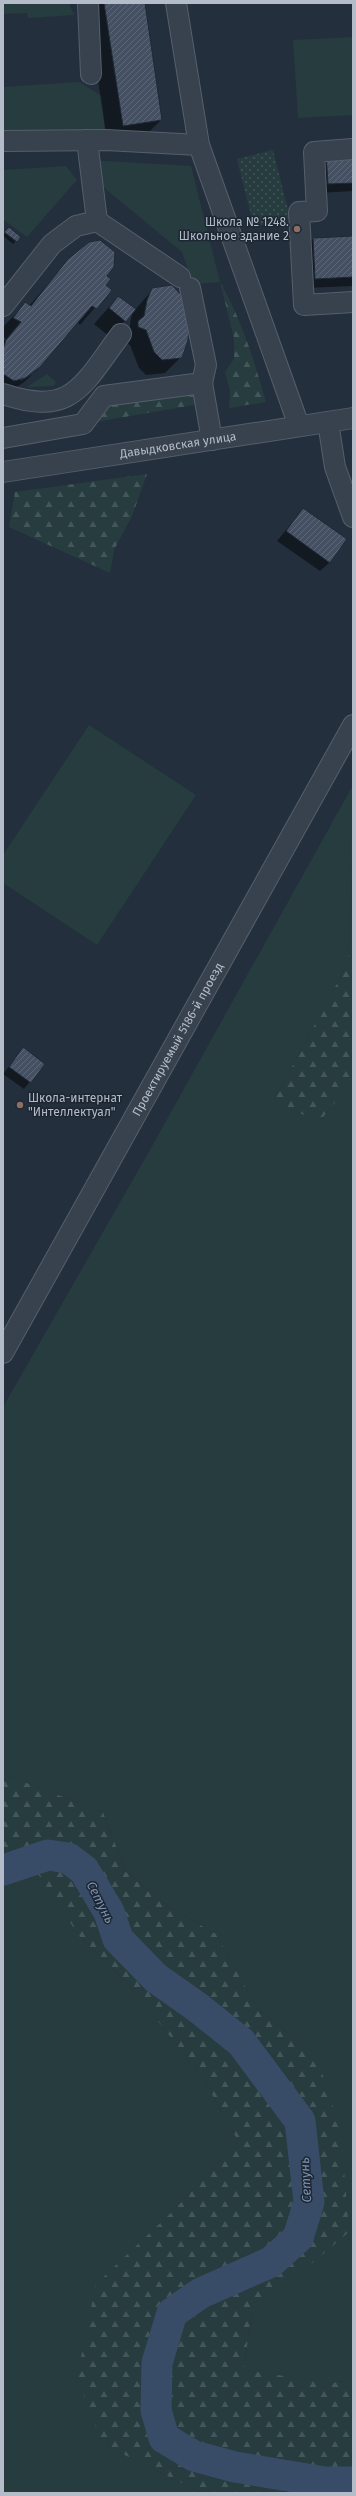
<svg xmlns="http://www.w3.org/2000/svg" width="356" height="2496" font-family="'Fira Sans',sans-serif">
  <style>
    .green { fill: #263c3f }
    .forest { fill: url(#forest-firs) }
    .park { fill: url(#park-dots) }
    .shadow { fill: #0007 }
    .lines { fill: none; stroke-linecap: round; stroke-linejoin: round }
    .river { stroke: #394c67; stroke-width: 31 }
    .building { fill: url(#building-hatch); stroke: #1f2835 }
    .minor-casing { stroke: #565f6c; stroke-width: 22 }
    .minor { stroke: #38414e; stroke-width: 20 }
    .education-dot { fill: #8d6e63; stroke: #1d2633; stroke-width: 1.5 }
    .labels { text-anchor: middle; stroke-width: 3; stroke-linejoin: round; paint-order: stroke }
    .poi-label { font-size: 12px; fill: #b4bcc9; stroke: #1d2633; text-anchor: end }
    .street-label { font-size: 12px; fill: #b4bcc9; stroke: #1d2633 }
    .water-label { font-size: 13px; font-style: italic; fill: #7c92b1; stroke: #1d2633 }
  </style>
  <defs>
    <pattern id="forest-firs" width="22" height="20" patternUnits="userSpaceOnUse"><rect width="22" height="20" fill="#263c3f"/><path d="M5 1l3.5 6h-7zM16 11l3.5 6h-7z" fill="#435659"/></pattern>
    <pattern id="park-dots" width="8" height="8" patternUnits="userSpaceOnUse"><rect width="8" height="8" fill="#263c3f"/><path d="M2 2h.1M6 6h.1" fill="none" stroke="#435659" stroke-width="1.8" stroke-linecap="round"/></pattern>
    <pattern id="building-hatch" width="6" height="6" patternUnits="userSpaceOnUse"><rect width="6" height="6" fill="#455162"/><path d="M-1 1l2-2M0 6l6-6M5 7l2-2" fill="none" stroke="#5d6877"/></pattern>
  </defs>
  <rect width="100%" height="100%" fill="#242f3e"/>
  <path class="green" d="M 3,3 L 69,3 L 74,15 L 28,18 L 27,13 L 3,14 Z
    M 353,37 L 353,115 L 298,118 L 293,40 Z
    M 79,82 L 102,96 L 106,140 L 3,141 L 3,87 Z
    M 89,160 L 191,166 L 220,282 L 193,284 L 182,252 L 91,177 Z
    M 66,166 L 77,180 L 27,237 L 4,220 L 3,170 Z
    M 47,374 L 56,382 L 54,386 L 27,387 Z
    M 89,725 L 196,795 L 97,945 L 3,883 L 3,855 Z
    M 353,785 L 353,828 L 349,839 L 352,896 L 348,963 L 274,1100 L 320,1121 L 353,1080 L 353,2380 L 331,2383 L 244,2371 L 251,2315 L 349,2231 L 316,2054 L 259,2011 L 216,1934 L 167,1906 L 126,1872 L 103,1812 L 3,1774 L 3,1407 L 151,1148 Z
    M 36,1870 L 79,1936 L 132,1988 L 204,2080 L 238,2141 L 174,2210 L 102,2444 L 202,2493 L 3,2493 L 3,1882 Z"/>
  <path class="forest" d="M 220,282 C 242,320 254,360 266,402 L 229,408 L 230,391 L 225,372 L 234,359 L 234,338 Z
    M 202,383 L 206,403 L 83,424 L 104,396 Z
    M 147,474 L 132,516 L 114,550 L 110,573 L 9,527 L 15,492 Z
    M 353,828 L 353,1080 L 320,1121 L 283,1107 L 274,1100 L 348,963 L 352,896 L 349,839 Z
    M 3,1774 L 103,1812 L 126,1872 L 167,1906 L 216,1934 L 259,2011 L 316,2054 L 341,2131 L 349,2232 L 251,2315 L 244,2370 L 331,2383 L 353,2380 L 353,2493 L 202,2493 L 102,2444 L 77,2376 L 96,2284 L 174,2210 L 238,2141 L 204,2080 L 132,1988 L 79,1936 L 36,1871 L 3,1882 Z"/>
  <path class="park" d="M 273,150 L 290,218 L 254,227 L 237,159 Z"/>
  <path class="shadow" d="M 3,3 L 23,3 L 22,4 Z
    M 98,3 L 144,3 L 161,120 L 146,135 L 107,141 L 88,13 Z
    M 353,153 L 353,191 L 319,193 L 317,163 Z
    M 6,231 L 20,237 L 13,244 L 3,236 Z
    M 353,237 L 353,286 L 306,288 L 304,248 L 313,239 Z
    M 69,260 L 105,276 L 104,286 L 110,290 L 80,325 L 77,322 L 36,371 L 20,379 L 21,381 L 33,374 L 23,383 L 3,395 L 3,342 L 6,339 L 3,337 L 3,327 L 25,304 L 29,306 Z
    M 153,289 L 181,357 L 165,373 L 146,375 L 139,368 L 130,345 L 122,342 L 129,330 L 132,313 L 110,337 L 94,324 L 118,297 L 135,310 Z
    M 303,509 L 330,562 L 320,571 L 277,541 Z
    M 23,1049 L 44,1064 L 24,1089 L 3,1074 Z"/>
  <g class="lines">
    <path class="river" d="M 3,1870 L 48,1855 L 68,1858 L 84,1870 L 109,1912 L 118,1939 L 156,1978 L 197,2007 L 241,2042 L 300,2121 L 309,2202 L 298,2238 L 271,2262 L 201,2293 L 172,2313 L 157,2363 L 156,2410 L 164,2438 L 194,2456 L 235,2467 L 325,2482 L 353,2482"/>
  </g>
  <path class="building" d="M 104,3 L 145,3 L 162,120 L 123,126 Z
    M 353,152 L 353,183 L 328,184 L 326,153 Z
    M 9,227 L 21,237 L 17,242 L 4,232 Z
    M 353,236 L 353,277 L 315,279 L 313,238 Z
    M 100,240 L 115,252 L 114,267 L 107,276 L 111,279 L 106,285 L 112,290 L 97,309 L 92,306 L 40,367 L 25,378 L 14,381 L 3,374 L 3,349 L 6,340 L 21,322 L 13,318 L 25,302 L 31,306 L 68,259 L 89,242 Z
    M 172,285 L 181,295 L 189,328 L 188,340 L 182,358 L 162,360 L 154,352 L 146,330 L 138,327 L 138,321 L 144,316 L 147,300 L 152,288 Z
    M 118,296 L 136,309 L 126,322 L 109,308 Z
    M 303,508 L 347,539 L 330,563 L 286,531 Z
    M 23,1047 L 45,1064 L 31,1083 L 9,1067 Z"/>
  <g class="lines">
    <defs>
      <g id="minor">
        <path d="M 88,3 L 91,74"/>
        <path d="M 176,3 L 199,145"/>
        <path d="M 87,140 L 97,221 L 180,277"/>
        <path d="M 3,141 L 106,140 L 199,145 L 299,426"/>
        <path d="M 353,149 L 314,152 L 317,211 L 299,212 L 304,305 L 353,302"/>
        <path d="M 190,288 L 206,365 L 202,383"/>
        <path d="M 3,306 L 52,244 L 76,226 L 97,221"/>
        <path d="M 3,394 C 73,418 83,384 121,334"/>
        <path d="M 328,422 L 335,467 L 353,517"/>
        <path d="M 3,438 L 83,424 L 104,396 L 202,383 L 212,440"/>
        <path id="s1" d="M 3,472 L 353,418"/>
        <path id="s2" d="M 3,1353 L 353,725"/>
      </g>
    </defs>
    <use href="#minor" class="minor-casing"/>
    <use href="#minor" class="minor"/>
  </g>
  <g class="education-dot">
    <circle cx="297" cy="229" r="4"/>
    <circle cx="20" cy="1105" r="4"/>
  </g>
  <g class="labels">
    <g class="poi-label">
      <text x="289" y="226">Школа № 1248.<tspan x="289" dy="14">Школьное здание 2</tspan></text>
      <text x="28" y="1102" text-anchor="start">Школа-интернат<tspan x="28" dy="14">"Интеллектуал"</tspan></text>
    </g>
    <g class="street-label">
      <text dy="4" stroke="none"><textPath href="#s1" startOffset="177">Давыдковская улица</textPath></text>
      <text dy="4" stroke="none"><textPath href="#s2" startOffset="359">Проектируемый 5186-й проезд</textPath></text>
    </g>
    <g class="water-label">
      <text transform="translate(101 1902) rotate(63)" y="5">Сетунь</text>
      <text transform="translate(305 2180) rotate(-93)" y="5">Сетунь</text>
    </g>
  </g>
  <rect width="356" height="2496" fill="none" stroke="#b4bcc9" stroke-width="8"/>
</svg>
